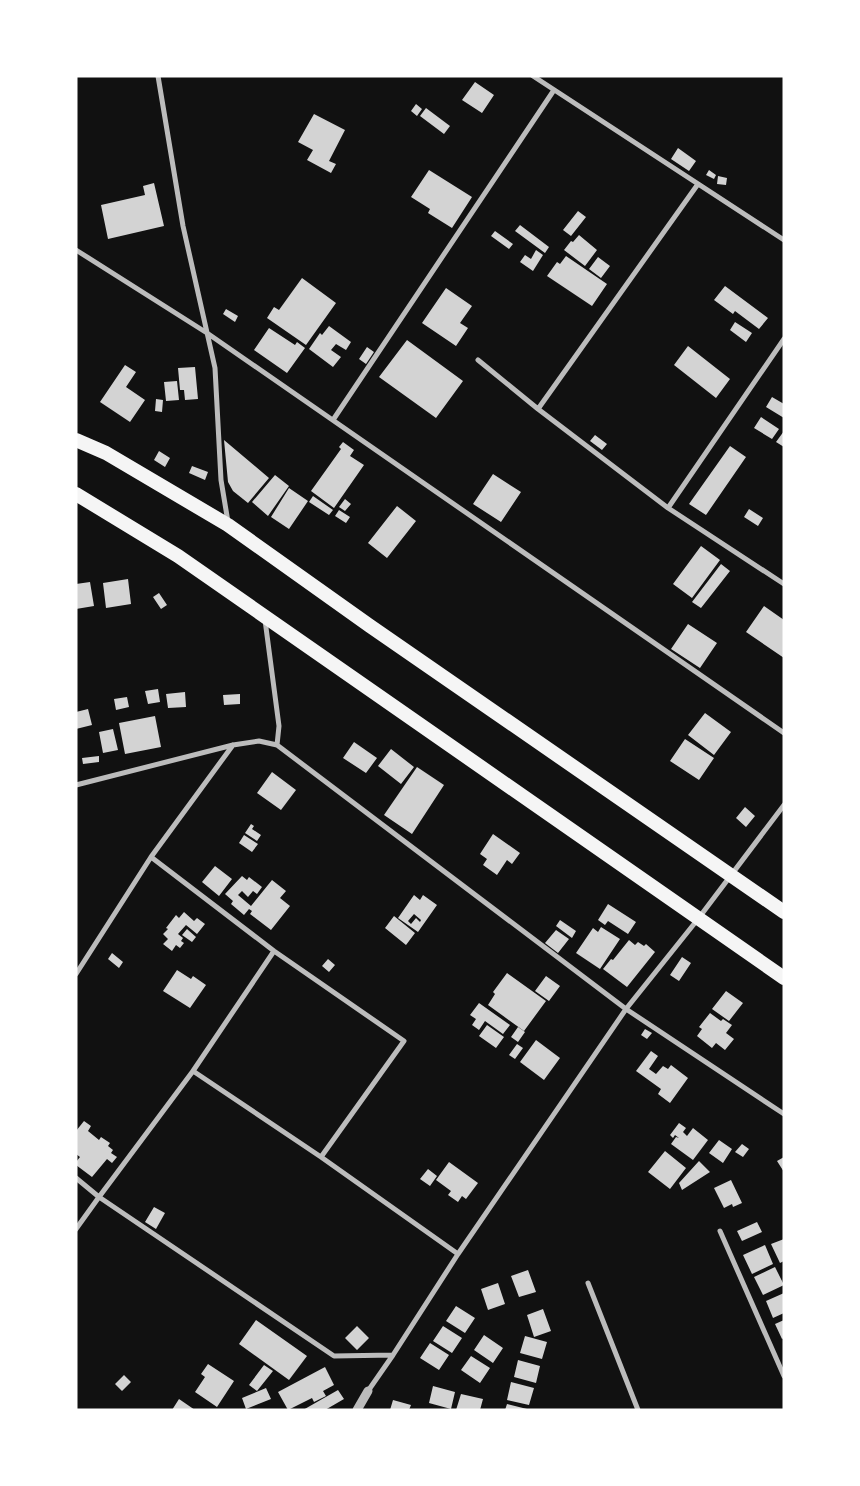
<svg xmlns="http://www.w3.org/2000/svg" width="860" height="1486" font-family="'Fira Sans',sans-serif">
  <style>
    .building { fill: #d3d3d3; fill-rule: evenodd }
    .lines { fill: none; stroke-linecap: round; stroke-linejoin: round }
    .minor { stroke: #bcbcbc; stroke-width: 5 }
    .tertiary { stroke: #bcbcbc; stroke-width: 9 }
    .trunk { stroke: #f5f5f5; stroke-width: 14 }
  </style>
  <rect width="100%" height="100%" fill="#111"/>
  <path class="building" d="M 475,82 L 494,95 L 482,113 L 462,100 Z
    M 416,104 L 422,109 L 417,116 L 411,111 Z
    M 426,108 L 450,126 L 444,134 L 420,116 Z
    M 314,114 L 345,130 L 329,161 L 336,164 L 331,173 L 307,160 L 313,150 L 298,142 Z
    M 678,148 L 696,161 L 689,171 L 671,159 Z
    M 429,170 L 472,197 L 452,228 L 428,213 L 430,209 L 411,197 Z
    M 709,170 L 716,175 L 714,179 L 706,175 Z
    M 718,176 L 727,178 L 726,185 L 717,184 Z
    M 154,183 L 164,226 L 108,239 L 101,205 L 145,195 L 143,186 Z
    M 578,211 L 586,217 L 571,236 L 563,230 Z
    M 520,225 L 549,247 L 545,253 L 515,231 Z
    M 495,231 L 513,244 L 509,249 L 491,236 Z
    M 579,235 L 597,250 L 585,266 L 564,250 L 571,241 L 573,242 Z
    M 536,250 L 543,255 L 533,271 L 520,262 L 525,255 L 531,259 Z
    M 566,256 L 607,284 L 592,306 L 547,276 L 557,262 L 560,264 Z
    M 598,257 L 610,266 L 601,278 L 589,269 Z
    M 302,278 L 336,303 L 306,345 L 267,318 L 274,307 L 279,310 Z
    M 725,286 L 768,318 L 759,329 L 735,311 L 733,314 L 714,300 Z
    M 446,288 L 472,306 L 460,323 L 468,328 L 456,346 L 422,323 Z
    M 226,309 L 238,316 L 235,322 L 223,314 Z
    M 735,322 L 752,333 L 746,342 L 730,330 Z
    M 329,326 L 351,342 L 346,350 L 336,344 L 331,350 L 341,357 L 333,367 L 309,349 L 320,333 L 322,335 Z
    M 269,328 L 295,345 L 297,342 L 305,348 L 287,373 L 254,350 Z
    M 407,340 L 463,381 L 436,418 L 379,377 Z
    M 688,346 L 730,379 L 716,398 L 674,365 Z
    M 367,347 L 374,352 L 366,364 L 359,359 Z
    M 125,365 L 136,372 L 126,387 L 145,400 L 130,422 L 100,402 Z
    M 195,367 L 198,399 L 185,400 L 184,390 L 180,390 L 178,368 Z
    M 177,381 L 179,400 L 166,401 L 164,382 Z
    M 772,397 L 784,404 L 784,418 L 766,407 Z
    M 156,399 L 163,400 L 162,412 L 155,411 Z
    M 761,417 L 779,429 L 772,439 L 754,428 Z
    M 784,431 L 784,447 L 776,442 Z
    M 595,435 L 607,444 L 602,450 L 590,441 Z
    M 224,440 L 269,478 L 248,503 L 233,491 L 228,482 Z
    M 343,442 L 354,450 L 350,456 L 364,465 L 334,508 L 311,491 L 341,449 L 339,447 Z
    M 730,446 L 746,457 L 706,515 L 689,504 Z
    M 159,451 L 170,458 L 165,467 L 154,460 Z
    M 192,466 L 208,472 L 205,480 L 189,473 Z
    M 493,474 L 521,492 L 501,522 L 473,504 Z
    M 275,475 L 289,486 L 268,516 L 252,502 Z
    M 289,488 L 308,501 L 289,529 L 271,517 Z
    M 313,496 L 333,510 L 329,515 L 309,502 Z
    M 345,499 L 351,504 L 345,511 L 339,507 Z
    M 397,506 L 416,521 L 387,558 L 368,543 Z
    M 749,509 L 763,518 L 758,526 L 744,517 Z
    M 339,510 L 350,517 L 346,523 L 335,516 Z
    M 701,546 L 720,560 L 692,598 L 673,584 Z
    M 721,564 L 730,571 L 701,608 L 692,602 Z
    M 128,579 L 131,604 L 106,608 L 103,583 Z
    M 90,582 L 94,606 L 76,609 L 76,584 Z
    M 159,593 L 167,605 L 161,609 L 153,597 Z
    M 764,606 L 784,620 L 784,658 L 746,632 Z
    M 688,624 L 717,643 L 700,668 L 671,649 Z
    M 158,689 L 160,702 L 148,704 L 145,691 Z
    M 185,692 L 186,707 L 168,708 L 166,694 Z
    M 240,694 L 240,704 L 224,705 L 223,695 Z
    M 127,697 L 129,707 L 116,710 L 114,699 Z
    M 88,709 L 92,725 L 76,729 L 76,712 Z
    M 705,713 L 731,732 L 714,755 L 688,735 Z
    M 155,716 L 161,747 L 125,754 L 119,723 Z
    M 113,729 L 118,750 L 103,753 L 99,732 Z
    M 685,739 L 714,758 L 699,780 L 670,761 Z
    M 354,742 L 377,758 L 366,773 L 343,758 Z
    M 391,749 L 414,767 L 401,784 L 378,766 Z
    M 99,756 L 99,762 L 83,764 L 82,758 Z
    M 417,767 L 444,785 L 412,834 L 384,815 Z
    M 272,772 L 296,790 L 281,810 L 257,793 Z
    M 745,807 L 755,816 L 746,827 L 736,818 Z
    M 251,824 L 254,826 L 252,829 L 261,835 L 257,841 L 245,833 Z
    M 493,834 L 520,853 L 512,864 L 507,860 L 497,875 L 483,865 L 487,859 L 480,854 Z
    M 244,835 L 258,844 L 252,852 L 239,843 Z
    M 215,866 L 232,879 L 219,896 L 202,882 Z
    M 242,876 L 247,880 L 249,877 L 262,887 L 257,894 L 253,891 L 248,897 L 242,891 L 238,895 L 251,906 L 272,880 L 286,891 L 280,898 L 290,906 L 271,930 L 250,914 L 252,911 L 249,909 L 244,915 L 231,904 L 233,901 L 225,894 Z
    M 414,895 L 420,900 L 423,895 L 437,905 L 418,932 L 398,918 ZM 414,914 L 421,920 L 420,922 L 416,918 L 411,924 L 408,921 Z
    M 608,904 L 636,922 L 628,934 L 608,921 L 605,925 L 598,920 Z
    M 184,912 L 194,921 L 197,918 L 205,924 L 197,934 L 186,925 L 178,934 L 183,938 L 181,941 L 184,943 L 180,948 L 176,945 L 172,951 L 163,944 L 168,939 L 163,934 L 168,929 L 166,928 L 176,915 L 179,918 Z
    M 394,916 L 415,933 L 406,945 L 385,928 Z
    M 560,920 L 576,931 L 572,938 L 556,926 Z
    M 601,927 L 620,939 L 600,969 L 576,953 L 593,928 L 598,932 Z
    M 187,929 L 196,937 L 192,942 L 182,935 Z
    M 556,930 L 569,939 L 558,953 L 545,943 Z
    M 629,940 L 635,945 L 638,942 L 644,946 L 646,944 L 655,952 L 627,987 L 603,969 L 611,959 L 613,960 Z
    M 112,953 L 123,962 L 119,968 L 108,959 Z
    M 682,957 L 691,963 L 679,981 L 670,975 Z
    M 328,959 L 335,965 L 329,972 L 322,966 Z
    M 177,970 L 191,979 L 193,976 L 206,985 L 190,1008 L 163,991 Z
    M 507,973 L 546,1001 L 524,1031 L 488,1005 L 495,994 L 493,992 Z
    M 546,976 L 560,986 L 549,1001 L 535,991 Z
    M 726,991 L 743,1003 L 729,1021 L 712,1009 Z
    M 479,1003 L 510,1025 L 503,1034 L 485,1021 L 479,1030 L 472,1025 L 476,1019 L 470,1015 Z
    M 710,1013 L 721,1021 L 723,1019 L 732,1025 L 726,1033 L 734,1039 L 725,1050 L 716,1043 L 712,1048 L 697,1036 L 702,1029 L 699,1027 Z
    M 487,1025 L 504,1037 L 496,1048 L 479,1036 Z
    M 518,1027 L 525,1032 L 518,1042 L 511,1037 Z
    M 645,1029 L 652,1033 L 647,1039 L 641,1035 Z
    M 536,1040 L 560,1058 L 544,1080 L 520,1062 Z
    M 517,1044 L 523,1048 L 515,1059 L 509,1055 Z
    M 651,1051 L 658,1056 L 649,1069 L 656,1074 L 663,1066 L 668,1069 L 671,1065 L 688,1078 L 670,1103 L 658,1094 L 661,1089 L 636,1071 Z
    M 84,1121 L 91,1126 L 88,1131 L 99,1140 L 101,1137 L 110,1143 L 108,1146 L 113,1150 L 111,1153 L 117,1157 L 112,1163 L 107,1159 L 92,1177 L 76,1165 L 76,1162 L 80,1157 L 76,1154 L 76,1131 Z
    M 679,1123 L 686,1128 L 683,1132 L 687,1136 L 693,1128 L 708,1140 L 693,1160 L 671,1144 L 676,1137 L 679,1138 L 675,1135 L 673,1138 L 670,1135 Z
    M 719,1140 L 732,1149 L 723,1163 L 709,1153 Z
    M 742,1144 L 749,1149 L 743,1157 L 735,1152 Z
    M 665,1151 L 686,1168 L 670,1189 L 648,1172 Z
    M 784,1157 L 784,1172 L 777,1161 Z
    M 699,1161 L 710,1172 L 682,1190 L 679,1183 Z
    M 449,1162 L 478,1183 L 466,1199 L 462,1196 L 458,1202 L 448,1195 L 451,1191 L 436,1180 Z
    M 428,1169 L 437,1176 L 430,1186 L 420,1179 Z
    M 731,1180 L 742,1203 L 733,1207 L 732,1204 L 724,1208 L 714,1188 Z
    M 154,1207 L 165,1213 L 156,1229 L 145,1222 Z
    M 757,1222 L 762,1232 L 742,1241 L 737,1231 Z
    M 784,1239 L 784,1261 L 780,1263 L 771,1244 Z
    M 765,1245 L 773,1264 L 752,1274 L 743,1255 Z
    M 775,1267 L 784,1285 L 763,1295 L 754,1277 Z
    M 528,1270 L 536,1292 L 519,1297 L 511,1276 Z
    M 498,1283 L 505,1304 L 488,1310 L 481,1289 Z
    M 784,1293 L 784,1313 L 773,1318 L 766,1301 Z
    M 456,1306 L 475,1318 L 465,1333 L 446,1321 Z
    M 543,1309 L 551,1331 L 534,1337 L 527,1315 Z
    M 256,1320 L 307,1356 L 289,1380 L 239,1344 Z
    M 784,1320 L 784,1338 L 782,1339 L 775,1324 Z
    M 357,1326 L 369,1338 L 357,1350 L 345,1338 Z
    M 443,1326 L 462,1338 L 452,1353 L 433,1341 Z
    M 484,1335 L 503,1348 L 493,1363 L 474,1350 Z
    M 525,1336 L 547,1342 L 542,1359 L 520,1353 Z
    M 430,1343 L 449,1355 L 439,1370 L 420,1358 Z
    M 471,1356 L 490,1368 L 480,1383 L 461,1370 Z
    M 518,1360 L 540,1366 L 536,1383 L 514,1377 Z
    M 208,1364 L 234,1381 L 217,1407 L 195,1392 L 205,1377 L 201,1374 Z
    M 264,1365 L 273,1371 L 257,1391 L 249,1385 Z
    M 325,1367 L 334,1385 L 323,1391 L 326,1396 L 314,1402 L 312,1398 L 288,1410 L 278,1392 Z
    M 124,1375 L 131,1382 L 122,1391 L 115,1384 Z
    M 511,1382 L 534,1388 L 529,1405 L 507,1400 Z
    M 433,1386 L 455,1392 L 451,1409 L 429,1403 Z
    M 266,1388 L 271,1399 L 246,1409 L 242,1398 Z
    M 338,1390 L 344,1399 L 325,1410 L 303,1410 Z
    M 461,1394 L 483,1399 L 480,1410 L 456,1410 Z
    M 179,1399 L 195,1410 L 172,1410 Z
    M 393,1400 L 411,1405 L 409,1410 L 390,1410 Z
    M 507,1404 L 527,1409 L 527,1410 L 505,1410 Z"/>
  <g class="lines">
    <path class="minor" d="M 158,76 L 183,226 L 215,368 L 221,480 L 228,522
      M 533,76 L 784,240
      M 76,250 L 207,333 L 784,733
      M 478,360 L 538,409 L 668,508 L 784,584
      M 538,409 L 698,184
      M 333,420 L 554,90
      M 668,508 L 784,339
      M 265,620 L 279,726 L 277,745
      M 76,785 L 233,745 L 259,741 L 277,745 L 626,1009 L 784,1114
      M 151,857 L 274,951 L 404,1041 L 321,1157 L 193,1071
      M 76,974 L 151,857 L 233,745
      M 321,1157 L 458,1254
      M 76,1178 L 99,1197 L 334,1356 L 393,1355
      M 76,1229 L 99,1197 L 193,1071 L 274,951
      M 720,1231 L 784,1376
      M 588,1283 L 638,1410
      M 368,1391 L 393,1355 L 458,1254 L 626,1009 L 698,919 L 784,805"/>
    <path class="tertiary" d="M 357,1410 L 368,1391"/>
    <path class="trunk" d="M 76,440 L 106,453 L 228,525 L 370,626 L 784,912
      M 76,494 L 178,556 L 784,978"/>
  </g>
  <rect width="860" height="1486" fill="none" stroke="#ffffff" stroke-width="155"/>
</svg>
